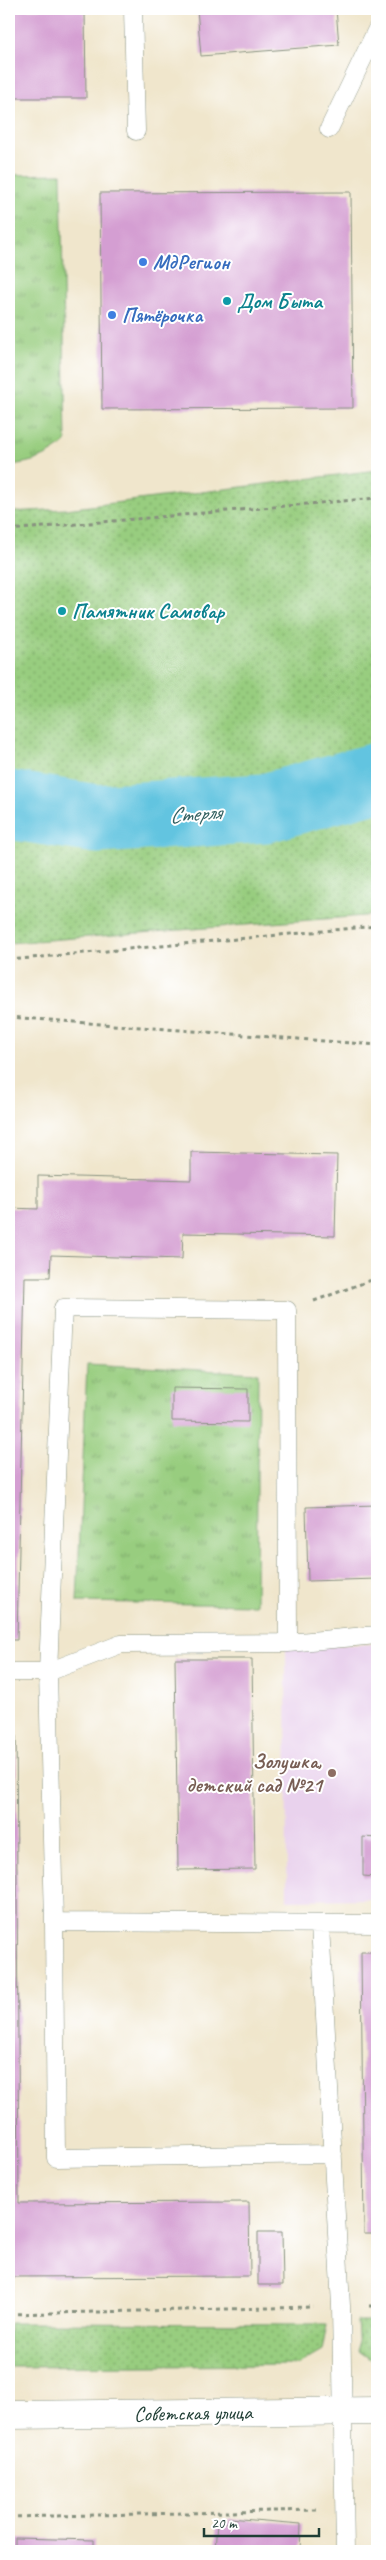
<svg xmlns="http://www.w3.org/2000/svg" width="386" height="2560" font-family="Caveat,sans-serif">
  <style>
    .built { fill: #e9d2ed }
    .grass { fill: url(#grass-tufts); stroke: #5c855a }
    .park { fill: url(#park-dots); stroke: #5c855a }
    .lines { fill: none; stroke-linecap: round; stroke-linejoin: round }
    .river { stroke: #62c4e0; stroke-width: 69 }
    .building { fill: #d49ed2 }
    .service-casing { stroke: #889280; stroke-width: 19 }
    .tertiary-casing { stroke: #889280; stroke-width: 29 }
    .path { stroke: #889280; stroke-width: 3; stroke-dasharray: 4 4; stroke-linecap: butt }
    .service { stroke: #fff; stroke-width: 18 }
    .tertiary { stroke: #fff; stroke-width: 28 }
    .shop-dot { fill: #3f7fe0; stroke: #fff; stroke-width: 2 }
    .culture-dot { fill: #0f9aa8; stroke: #fff; stroke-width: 2 }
    .education-dot { fill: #8d6e63; stroke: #fff; stroke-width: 2 }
    .labels { text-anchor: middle; stroke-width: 4; stroke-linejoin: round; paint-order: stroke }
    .shop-label { font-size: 21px; font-weight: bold; fill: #366cbe; stroke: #fff; text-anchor: start }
    .culture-label { font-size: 21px; font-weight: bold; fill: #0d838f; stroke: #fff; text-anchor: start }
    .education-label { font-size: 21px; font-weight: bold; fill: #785e54; stroke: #fff; text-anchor: end }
    .street-label { font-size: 21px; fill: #1f3d34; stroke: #fff }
    .water-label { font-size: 22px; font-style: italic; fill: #305f5f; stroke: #fff }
  </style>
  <defs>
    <pattern id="grass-tufts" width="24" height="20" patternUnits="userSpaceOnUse" patternTransform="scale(1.25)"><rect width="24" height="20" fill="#98cd7f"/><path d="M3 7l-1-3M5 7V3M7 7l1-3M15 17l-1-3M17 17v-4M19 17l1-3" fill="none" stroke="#7ba869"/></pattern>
    <pattern id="park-dots" width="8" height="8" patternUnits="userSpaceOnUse" patternTransform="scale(1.25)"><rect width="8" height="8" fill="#98cd7f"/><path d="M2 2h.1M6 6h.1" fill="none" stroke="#7ba869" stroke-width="1.8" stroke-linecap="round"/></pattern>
  </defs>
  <rect width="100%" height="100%" fill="#fff"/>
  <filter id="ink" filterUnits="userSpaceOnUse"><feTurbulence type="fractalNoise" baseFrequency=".02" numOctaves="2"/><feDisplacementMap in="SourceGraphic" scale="10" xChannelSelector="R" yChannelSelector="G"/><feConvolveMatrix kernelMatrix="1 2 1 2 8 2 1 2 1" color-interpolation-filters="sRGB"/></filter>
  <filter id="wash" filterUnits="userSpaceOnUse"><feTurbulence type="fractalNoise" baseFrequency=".0096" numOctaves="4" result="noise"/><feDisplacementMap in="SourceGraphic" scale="20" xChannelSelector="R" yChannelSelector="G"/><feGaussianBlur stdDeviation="1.12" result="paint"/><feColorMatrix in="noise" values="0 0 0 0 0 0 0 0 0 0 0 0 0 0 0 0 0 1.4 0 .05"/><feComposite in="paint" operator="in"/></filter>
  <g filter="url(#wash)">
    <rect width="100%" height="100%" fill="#f0e6cc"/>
    <path class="built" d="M 377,1644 L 377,1899 L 287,1900 L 286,1647 Z"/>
    <path class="grass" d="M 61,174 L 66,442 C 48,457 33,463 9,465 L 9,175 Z
      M 87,1364 L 258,1373 L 256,1605 L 77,1602 Z"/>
    <path class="park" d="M 377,470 L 377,766 L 262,802 L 98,809 L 9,796 L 9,512 L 66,509 Z
      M 377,796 L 377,915 L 9,943 L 9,828 L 93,833 L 265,826 Z
      M 357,2321 L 377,2321 L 377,2364 L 359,2351 Z
      M 9,2323 L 327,2324 L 322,2351 L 298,2365 L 9,2367 Z"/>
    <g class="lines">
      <path class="river" d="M 9,805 L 97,819 L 265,808 L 377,777"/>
    </g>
    <g id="blocks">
      <path class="building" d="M 9,9 L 85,9 L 86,98 L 9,98 Z
        M 197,9 L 336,9 L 339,45 L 201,56 Z
        M 351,192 L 353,408 L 102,409 L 100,193 Z
        M 191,1152 L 337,1155 L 335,1236 L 183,1233 L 182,1259 L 51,1255 L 50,1277 L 25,1277 L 17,1640 L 9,1640 L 9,1208 L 38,1209 L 38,1176 L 191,1180 Z
        M 172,1388 L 248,1389 L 248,1422 L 172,1421 Z
        M 377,1505 L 377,1579 L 308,1581 L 306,1507 Z
        M 175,1659 L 252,1659 L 255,1869 L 178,1870 Z
        M 9,1721 L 16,1721 L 19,2203 L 249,2202 L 250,2276 L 9,2277 Z
        M 363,1837 L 377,1838 L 377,1877 L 363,1876 Z
        M 361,1952 L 377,1952 L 377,2234 L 364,2234 Z
        M 258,2232 L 282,2232 L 283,2285 L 258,2285 Z
        M 229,2518 L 301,2524 L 300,2551 L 215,2551 L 217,2522 L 228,2523 Z
        M 15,2538 L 94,2540 L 94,2551 L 15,2551 Z"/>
    </g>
  </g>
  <g filter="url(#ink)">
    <use href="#blocks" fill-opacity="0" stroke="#889280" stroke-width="1"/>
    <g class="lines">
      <defs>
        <path id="service" d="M 133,9 L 136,131
          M 329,129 L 377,29
          M 9,1672 L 48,1672 L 121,1644 L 288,1643 L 377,1635
          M 54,1922 L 48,1672 L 63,1308 L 287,1310 L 288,1643
          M 320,1925 L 341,2306 L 345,2551
          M 333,2154 L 56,2158 L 54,1922 L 377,1924"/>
        <path id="tertiary" d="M 9,2415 L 377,2411"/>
      </defs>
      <use href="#service" class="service-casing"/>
      <use href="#tertiary" class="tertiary-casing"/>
      <path class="path" d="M 9,530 L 377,498
        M 9,960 L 377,926
        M 9,1017 L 377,1045
        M 314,1301 L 377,1278
        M 369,2306 L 377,2306
        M 9,2314 L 313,2307
        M 9,2517 L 317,2510"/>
      <use href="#service" class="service"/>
      <use href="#tertiary" class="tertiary"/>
    </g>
  </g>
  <g class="shop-dot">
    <circle cx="143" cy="262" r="5"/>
    <circle cx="112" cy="315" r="5"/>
  </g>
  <g class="culture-dot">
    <circle cx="227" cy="301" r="5"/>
    <circle cx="62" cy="611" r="5"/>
  </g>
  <circle class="education-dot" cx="332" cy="1773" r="5"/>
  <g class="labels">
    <g class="shop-label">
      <text x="153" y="269">МдРегион</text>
      <text x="122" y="322">Пятёрочка</text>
    </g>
    <g class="culture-label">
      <text x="237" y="308">Дом Быта</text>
      <text x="72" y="618">Памятник Самовар</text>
    </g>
    <g class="education-label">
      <text x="322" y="1768">Золушка,<tspan x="322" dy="24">детский сад №21</tspan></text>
    </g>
    <g class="street-label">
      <text transform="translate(193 2413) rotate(-1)" y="7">Советская улица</text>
    </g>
    <g class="water-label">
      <text transform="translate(195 813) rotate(-4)" y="8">Стерля</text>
    </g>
  </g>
  <rect width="386" height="2560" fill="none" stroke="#fff" stroke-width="30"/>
  <path d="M204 2528v8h115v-8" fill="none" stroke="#1f3d34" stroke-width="2.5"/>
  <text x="211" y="2528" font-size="15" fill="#1f3d34" stroke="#ffffff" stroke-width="4" paint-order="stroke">20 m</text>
</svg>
